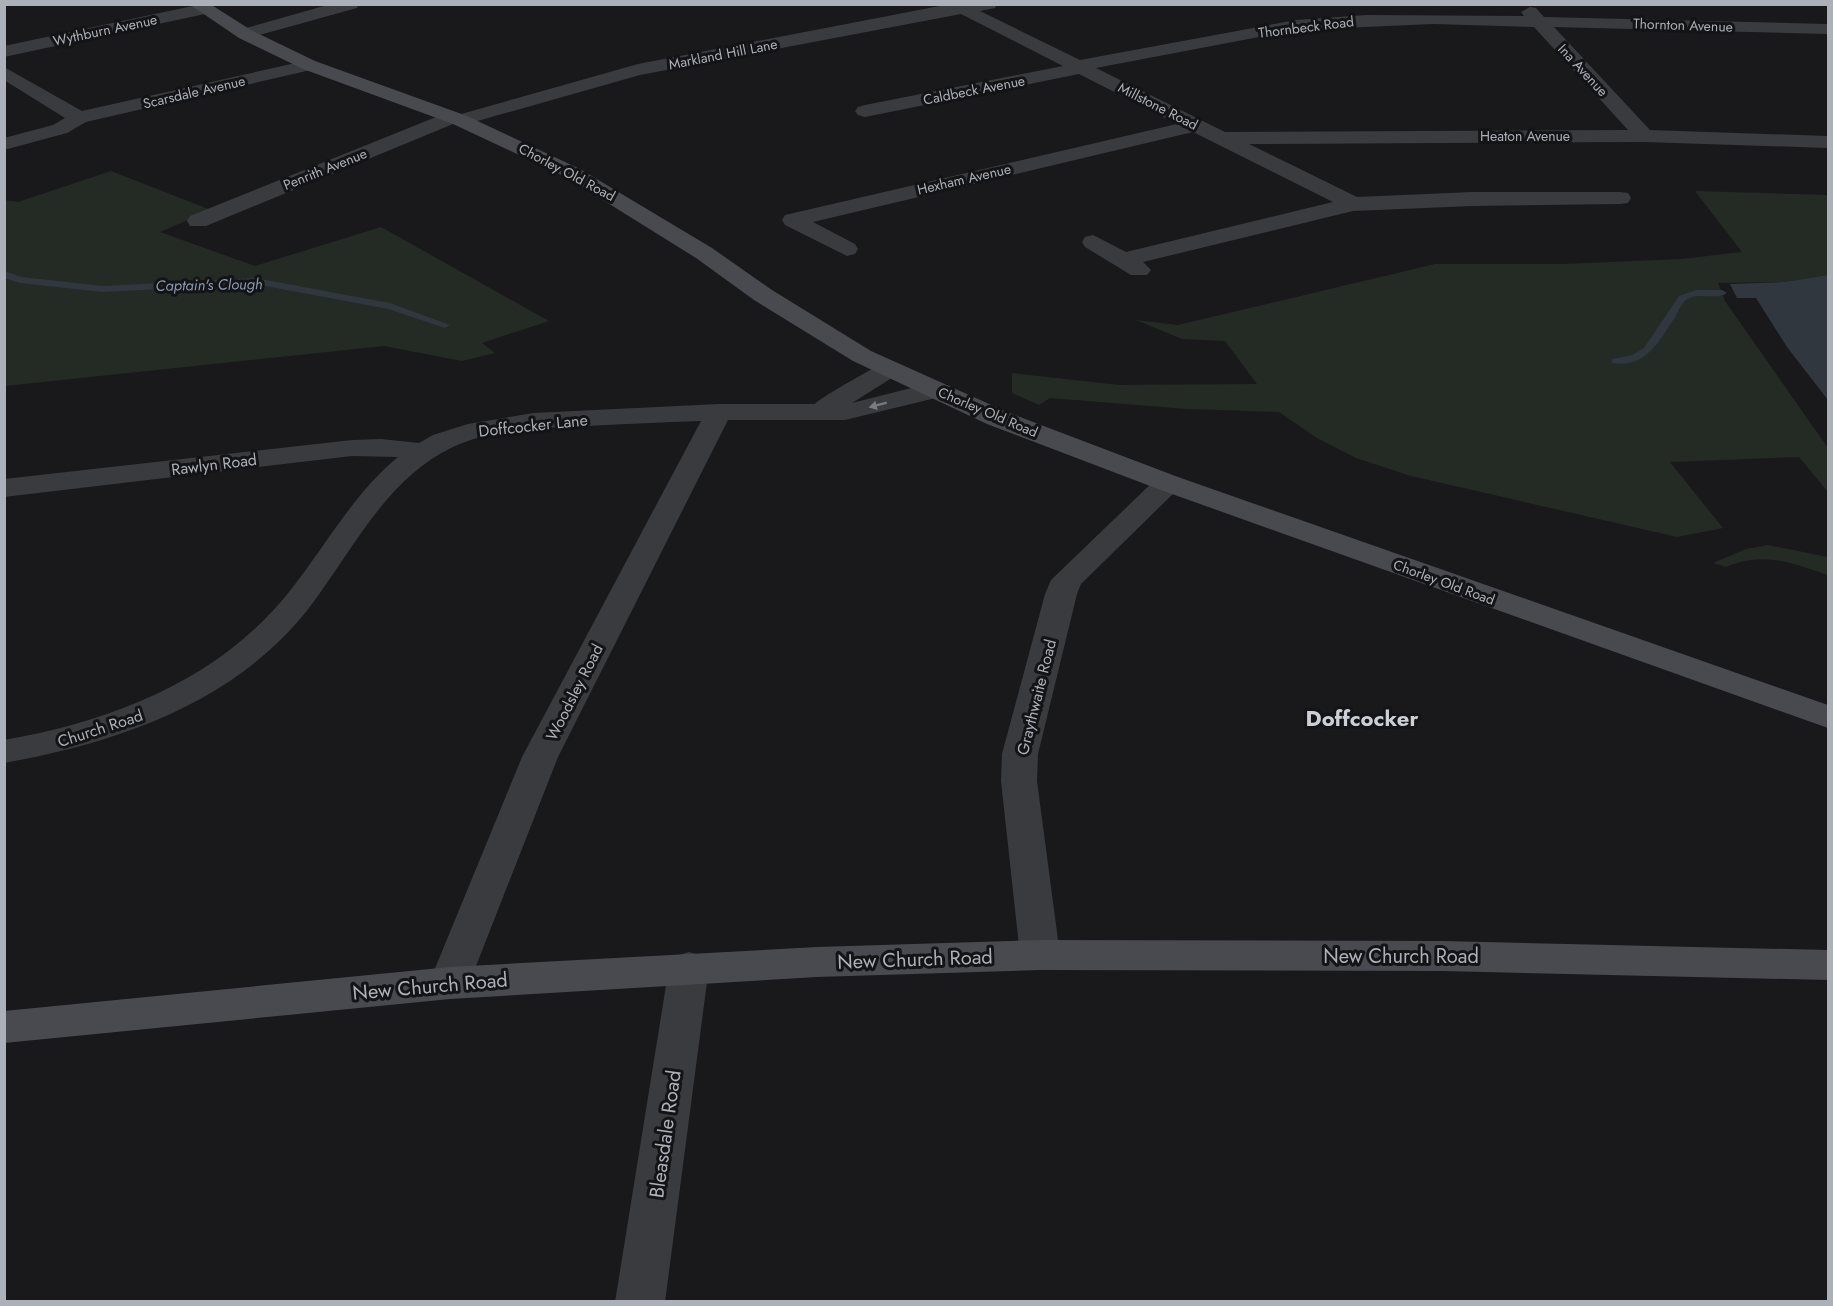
<svg xmlns="http://www.w3.org/2000/svg" width="1833" height="1306" font-family="Jost,sans-serif">
  <style>
    .green { fill: #232b24 }
    .water { fill: #30373e }
    .lines { fill: none; stroke-linecap: round; stroke-linejoin: round }
    .stream { fill: #30373e; fill-rule: evenodd }
    .street { fill: #3a3b3f; fill-rule: evenodd }
    .secondary { fill: #484a4f; fill-rule: evenodd }
    .oneway { fill: #797b82 }
    .labels { text-anchor: middle; stroke-width: 6; stroke-linejoin: round; paint-order: stroke }
    .far-street-label { font-size: 14px; fill: #acb0b9; stroke: #141416 }
    .far-water-label { font-size: 15px; font-style: italic; fill: #879bb1; stroke: #141416 }
    .street-label { font-size: 16px; fill: #acb0b9; stroke: #141416 }
    .near-street-label { font-size: 20px; fill: #acb0b9; stroke: #141416 }
    .district-label { font-size: 22px; font-weight: bold; fill: #cdcfd6; stroke: #141416 }
  </style>
  <rect width="100%" height="100%" fill="#19191b"/>
  <path class="green" d="M 111,171 L 211,210 L 160,232 L 255,266 L 381,227 L 549,321 L 482,343 L 495,353 L 462,361 L 384,346 L 5,386 L 4,200 L 18,202 Z
    M 1695,191 L 1828,195 L 1828,275 L 1784,282 L 1718,283 L 1725,301 L 1828,448 L 1828,492 L 1799,457 L 1670,462 L 1723,528 L 1677,537 L 1411,476 L 1356,458 L 1317,438 L 1279,412 L 1187,409 L 1050,398 L 1039,405 L 1012,393 L 1012,373 L 1119,385 L 1257,384 L 1225,341 L 1182,339 L 1136,320 L 1178,325 L 1435,264 L 1563,264 L 1681,259 L 1742,252 Z
    M 1768,545 L 1828,557 L 1828,575 C 1791,563 1764,551 1726,567 L 1713,563 L 1746,549 Z"/>
  <path class="water" d="M 1828,275 L 1828,400 L 1787,347 L 1756,298 L 1737,298 L 1730,284 L 1784,282 Z"/>
  <g class="lines">
    <path class="stream" d="M 4,271 L 22,277 L 103,286 L 255,278 L 390,303 L 450,325 L 445,328 L 388,309 L 255,284 L 103,292 L 20,283 L 4,278 Z
      M 1696,290 L 1722,290 L 1727,293 C 1716,301 1698,291 1686,300 C 1682,303 1678,311 1676,316 C 1660,339 1647,369 1612,363 L 1612,359 L 1632,355 L 1644,348 L 1679,296 Z"/>
    <path class="street" d="M 202,4 L 211,5 L 213,9 L 205,14 L 4,57 L 4,46 Z
      M 331,4 L 359,4 L 357,8 L 245,39 L 236,34 L 239,30 Z
      M 950,4 L 997,4 L 995,8 L 980,11 L 1080,60 L 1296,20 L 1366,15 L 1524,16 L 1521,12 L 1530,7 L 1536,8 L 1544,17 L 1828,24 L 1828,34 L 1554,27 L 1650,130 L 1828,136 L 1828,148 L 1644,142 L 1249,144 L 1357,197 L 1472,192 L 1620,192 L 1628,193 L 1631,198 L 1628,203 L 1620,204 L 1472,206 L 1353,211 L 1143,262 L 1151,270 L 1147,275 L 1131,275 L 1085,247 L 1082,242 L 1085,237 L 1093,235 L 1126,252 L 1333,202 L 1193,132 L 813,222 L 855,244 L 858,249 L 855,254 L 847,256 L 785,225 L 782,220 L 785,215 L 1177,124 L 1079,74 L 865,117 L 858,115 L 855,111 L 858,107 L 865,105 L 1063,66 L 961,14 L 640,75 L 467,124 L 453,124 L 206,226 L 190,226 L 187,221 L 190,216 L 446,113 L 453,111 L 461,114 L 638,64 ZM 1433,24 L 1534,27 L 1628,130 L 1225,132 L 1096,68 L 1296,30 Z
      M 309,60 L 318,65 L 315,69 L 86,122 L 67,133 L 4,150 L 4,138 L 53,125 L 65,118 L 4,80 L 4,67 L 82,111 Z
      M 889,361 L 898,364 L 902,369 L 898,374 L 852,403 L 935,382 L 944,384 L 948,390 L 944,396 L 845,420 L 728,420 L 558,757 L 465,994 L 450,999 L 435,994 L 429,983 L 522,757 L 701,421 C 663,422 625,424 587,426 C 543,428 494,428 453,447 C 388,477 353,549 312,604 C 238,702 120,742 4,763 L 4,740 C 112,721 219,680 289,592 C 325,547 353,494 398,457 L 352,456 L 4,497 L 4,479 L 352,440 L 381,439 L 419,443 L 433,435 L 468,424 L 533,413 L 719,404 L 815,404 C 818,399 881,363 889,361 Z
      M 1168,474 L 1178,477 L 1182,483 L 1178,489 L 1081,584 L 1077,594 L 1038,754 L 1037,781 L 1060,955 L 1054,966 L 1040,970 L 1026,966 L 1020,955 L 1001,781 L 1002,754 L 1045,594 L 1051,580 L 1158,477 Z
      M 689,952 L 703,956 L 709,967 L 665,1302 L 615,1302 L 669,967 L 675,956 Z"/>
    <path class="secondary" d="M 189,4 L 210,4 L 251,30 L 315,61 L 467,116 L 580,169 L 712,248 L 772,290 L 871,351 L 1007,412 L 1178,477 L 1828,705 L 1828,728 L 1158,489 L 987,424 L 853,361 L 754,300 L 696,258 L 566,177 L 453,124 L 303,69 L 239,38 Z
      M 1040,940 L 1442,941 L 1828,950 L 1828,980 L 1442,971 L 1040,970 L 817,977 L 450,999 L 4,1043 L 4,1011 L 450,967 L 817,947 Z"/>
  </g>
  <defs><path id="oneway-solid" d="M-6-.8H1V-3.2L6.5 0L1 3.2V.8H-6Z" transform="scale(1.5)"/></defs>
  <use class="oneway" href="#oneway-solid" transform="translate(878 405) rotate(165)"/>
  <g class="labels">
    <g class="far-street-label">
      <text transform="translate(1683 25) rotate(2)" y="5">Thornton Avenue</text>
      <text transform="translate(1306 27) rotate(-7)" y="5">Thornbeck Road</text>
      <text transform="translate(105 30) rotate(-12)" y="5">Wythburn Avenue</text>
      <text transform="translate(723 54) rotate(-11)" y="5">Markland Hill Lane</text>
      <text transform="translate(1583 70) rotate(47)" y="5">Ina Avenue</text>
      <text transform="translate(974 90) rotate(-11)" y="5">Caldbeck Avenue</text>
      <text transform="translate(194 92) rotate(-13)" y="5">Scarsdale Avenue</text>
      <text transform="translate(1158 106) rotate(27)" y="5">Millstone Road</text>
      <text x="1525" y="141">Heaton Avenue</text>
      <text transform="translate(325 169) rotate(-22)" y="5">Penrith Avenue</text>
      <text transform="translate(567 172) rotate(28)" y="5">Chorley Old Road</text>
      <text transform="translate(964 179) rotate(-13)" y="5">Hexham Avenue</text>
      <text transform="translate(988 412) rotate(23)" y="5">Chorley Old Road</text>
      <text transform="translate(1444 582) rotate(20)" y="5">Chorley Old Road</text>
    </g>
    <g class="far-water-label">
      <text transform="translate(209 285) rotate(-1)" y="5">Captain's Clough</text>
    </g>
    <g class="street-label">
      <text transform="translate(533 425) rotate(-6)" y="6">Doffcocker Lane</text>
      <text transform="translate(214 464) rotate(-7)" y="6">Rawlyn Road</text>
      <text transform="translate(574 692) rotate(-63)" y="6">Woodsley Road</text>
      <text transform="translate(1036 697) rotate(-76)" y="6">Graythwaite Road</text>
      <text transform="translate(100 728) rotate(-18)" y="6">Church Road</text>
    </g>
    <g class="near-street-label">
      <text x="1401" y="963">New Church Road</text>
      <text transform="translate(915 959) rotate(-2)" y="7">New Church Road</text>
      <text transform="translate(430 986) rotate(-5)" y="7">New Church Road</text>
      <text transform="translate(665 1134) rotate(-82)" y="7">Bleasdale Road</text>
    </g>
    <g class="district-label">
      <text x="1362" y="726">Doffcocker</text>
    </g>
  </g>
  <rect width="1833" height="1306" fill="none" stroke="#acb0b9" stroke-width="12"/>
</svg>
